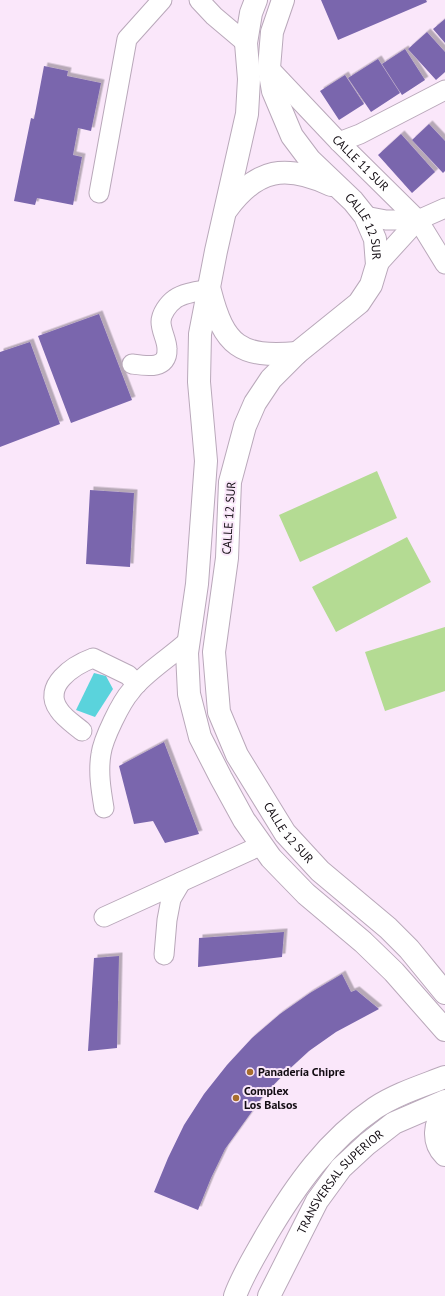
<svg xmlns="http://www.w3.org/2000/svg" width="445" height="1296" font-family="'PT Sans',sans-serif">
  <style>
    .green { fill: #b4db93 }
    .water { fill: #5ad3dc }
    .building { fill: #7a66ad; filter: url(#shadow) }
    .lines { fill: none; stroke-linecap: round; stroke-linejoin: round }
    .minor-casing { stroke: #b9a8ba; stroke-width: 21 }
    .major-casing { stroke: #b9a8ba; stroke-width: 24 }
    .minor { stroke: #fff; stroke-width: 19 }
    .major { stroke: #fff; stroke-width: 22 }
    .poi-dot { fill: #a76d2d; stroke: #fae7fa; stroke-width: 1.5 }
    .labels { text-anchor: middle; stroke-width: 4; stroke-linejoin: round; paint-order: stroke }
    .street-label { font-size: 12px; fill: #120c12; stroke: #fae7fa }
    .poi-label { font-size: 12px; font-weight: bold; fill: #120c12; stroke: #fae7fa; text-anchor: start }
  </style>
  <defs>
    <filter id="shadow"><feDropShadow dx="3.5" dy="-3.5" stdDeviation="0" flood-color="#0004"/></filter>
  </defs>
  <rect width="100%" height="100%" fill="#fae7fa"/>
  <path class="green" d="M 377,471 L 397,518 L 300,562 L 279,515 Z
    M 407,537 L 431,582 L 336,632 L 312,587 Z
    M 445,627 L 445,691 L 385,711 L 365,652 Z"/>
  <path class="water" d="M 94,673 L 106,676 L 113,689 L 95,717 L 76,710 Z"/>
  <path class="building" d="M 321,0 L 426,0 L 427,2 L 338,40 Z
    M 445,19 L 445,43 L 433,29 Z
    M 427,32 L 445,52 L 445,72 L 436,80 L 408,49 Z
    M 405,49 L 425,80 L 402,95 L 382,64 Z
    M 378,59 L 400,93 L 371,112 L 348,78 Z
    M 44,66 L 68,71 L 67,76 L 101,83 L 91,131 L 78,128 L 73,155 L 82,157 L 73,205 L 37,198 L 35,205 L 14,201 L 31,118 L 34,119 Z
    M 345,75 L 364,104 L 339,120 L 320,91 Z
    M 429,124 L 445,141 L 445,171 L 443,173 L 412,140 Z
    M 401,134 L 435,172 L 412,193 L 378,155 Z
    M 99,314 L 132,400 L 71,423 L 38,336 Z
    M 30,342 L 60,424 L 0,447 L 0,352 Z
    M 90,490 L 134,493 L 130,567 L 86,564 Z
    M 164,742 L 199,834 L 165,843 L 153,821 L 134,824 L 119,766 Z
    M 284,932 L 282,957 L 198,967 L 199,938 Z
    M 119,956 L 117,1048 L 88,1051 L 94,958 Z
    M 342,974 L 351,992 L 356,990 L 379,1009 L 336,1032 L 309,1051 L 285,1073 L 263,1096 L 225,1149 L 211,1178 L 198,1210 L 154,1192 L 168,1158 L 184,1125 L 204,1094 L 227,1065 L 252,1038 L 280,1014 L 310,993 Z"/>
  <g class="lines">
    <defs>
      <g id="minor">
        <path d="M 199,0 L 214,16 L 246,43"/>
        <path id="s1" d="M 269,68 L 339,142 L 418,220 L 445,264"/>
        <path d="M 339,142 L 360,134 L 445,90"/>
        <path d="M 99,193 L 127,39 L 162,0"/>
        <path d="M 365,216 L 386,220 L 418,220"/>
        <path d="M 377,265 L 418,220 L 445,208"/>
        <path d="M 132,364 C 146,366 168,370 167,349 C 167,340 161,331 161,322 C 161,314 168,304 175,299 C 183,293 199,291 210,289"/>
        <path d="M 82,731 C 75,725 64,718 59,710 C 41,686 74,665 93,658 L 128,675 L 137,684"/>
        <path d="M 104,808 C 101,790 98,772 101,754 C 103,739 121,702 131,691 C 143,674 172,656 188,641"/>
        <path d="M 104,917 L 262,845"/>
        <path d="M 164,955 L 167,920 L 171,899 L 181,882"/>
      </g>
      <g id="major">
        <path d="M 256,0 L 251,13 L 246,43 L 249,79 L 247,114 L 216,251 L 200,334 L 199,382 L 206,461 L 197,584 L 187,653 L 189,694 L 200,737 L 221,778 L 244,820 L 271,858 L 306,894 L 363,942 L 394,972 L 445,1030"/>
        <path id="s2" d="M 283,0 L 272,32 L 269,68 L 273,91 L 292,136 L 310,160 L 353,201 L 365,216 L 375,239 L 377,265 L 371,285 L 359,303 L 297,353 L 271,379 L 255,403 L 245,426 L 230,482 L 227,558 L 214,652 L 219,712 L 237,755 L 285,833 L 320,871 L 388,928 L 409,949 L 445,993"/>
        <path d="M 227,209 C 257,168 286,164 331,185"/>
        <path d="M 210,291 C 224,346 240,358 297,353"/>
        <path d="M 445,1110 C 434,1123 432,1142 445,1155"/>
        <path d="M 235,1296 C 243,1274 256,1254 267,1234 C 296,1185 328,1140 375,1108 C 396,1094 422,1086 445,1077"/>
        <path id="s3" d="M 269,1296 L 317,1201 L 341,1168 L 367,1144 L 394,1123 L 445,1101"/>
      </g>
    </defs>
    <use href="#minor" class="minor-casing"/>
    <use href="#major" class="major-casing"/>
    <use href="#minor" class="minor"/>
    <use href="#major" class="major"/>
  </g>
  <g class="poi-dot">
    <circle cx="250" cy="1072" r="4"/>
    <circle cx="236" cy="1098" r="4"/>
  </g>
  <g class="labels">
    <g class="street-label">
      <text dy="4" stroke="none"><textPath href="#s1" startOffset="132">CALLE 11 SUR</textPath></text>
      <text dy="4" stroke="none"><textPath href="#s2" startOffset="260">CALLE 12 SUR</textPath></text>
      <text transform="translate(229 518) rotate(-86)" y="4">CALLE 12 SUR</text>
      <text dy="4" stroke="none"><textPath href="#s2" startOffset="944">CALLE 12 SUR</textPath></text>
      <text dy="4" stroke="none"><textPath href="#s3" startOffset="136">TRANSVERSAL SUPERIOR</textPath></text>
    </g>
    <g class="poi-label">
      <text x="258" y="1076">Panadería Chipre</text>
      <text x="244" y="1095">Complex<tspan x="244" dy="14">Los Balsos</tspan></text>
    </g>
  </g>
</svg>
